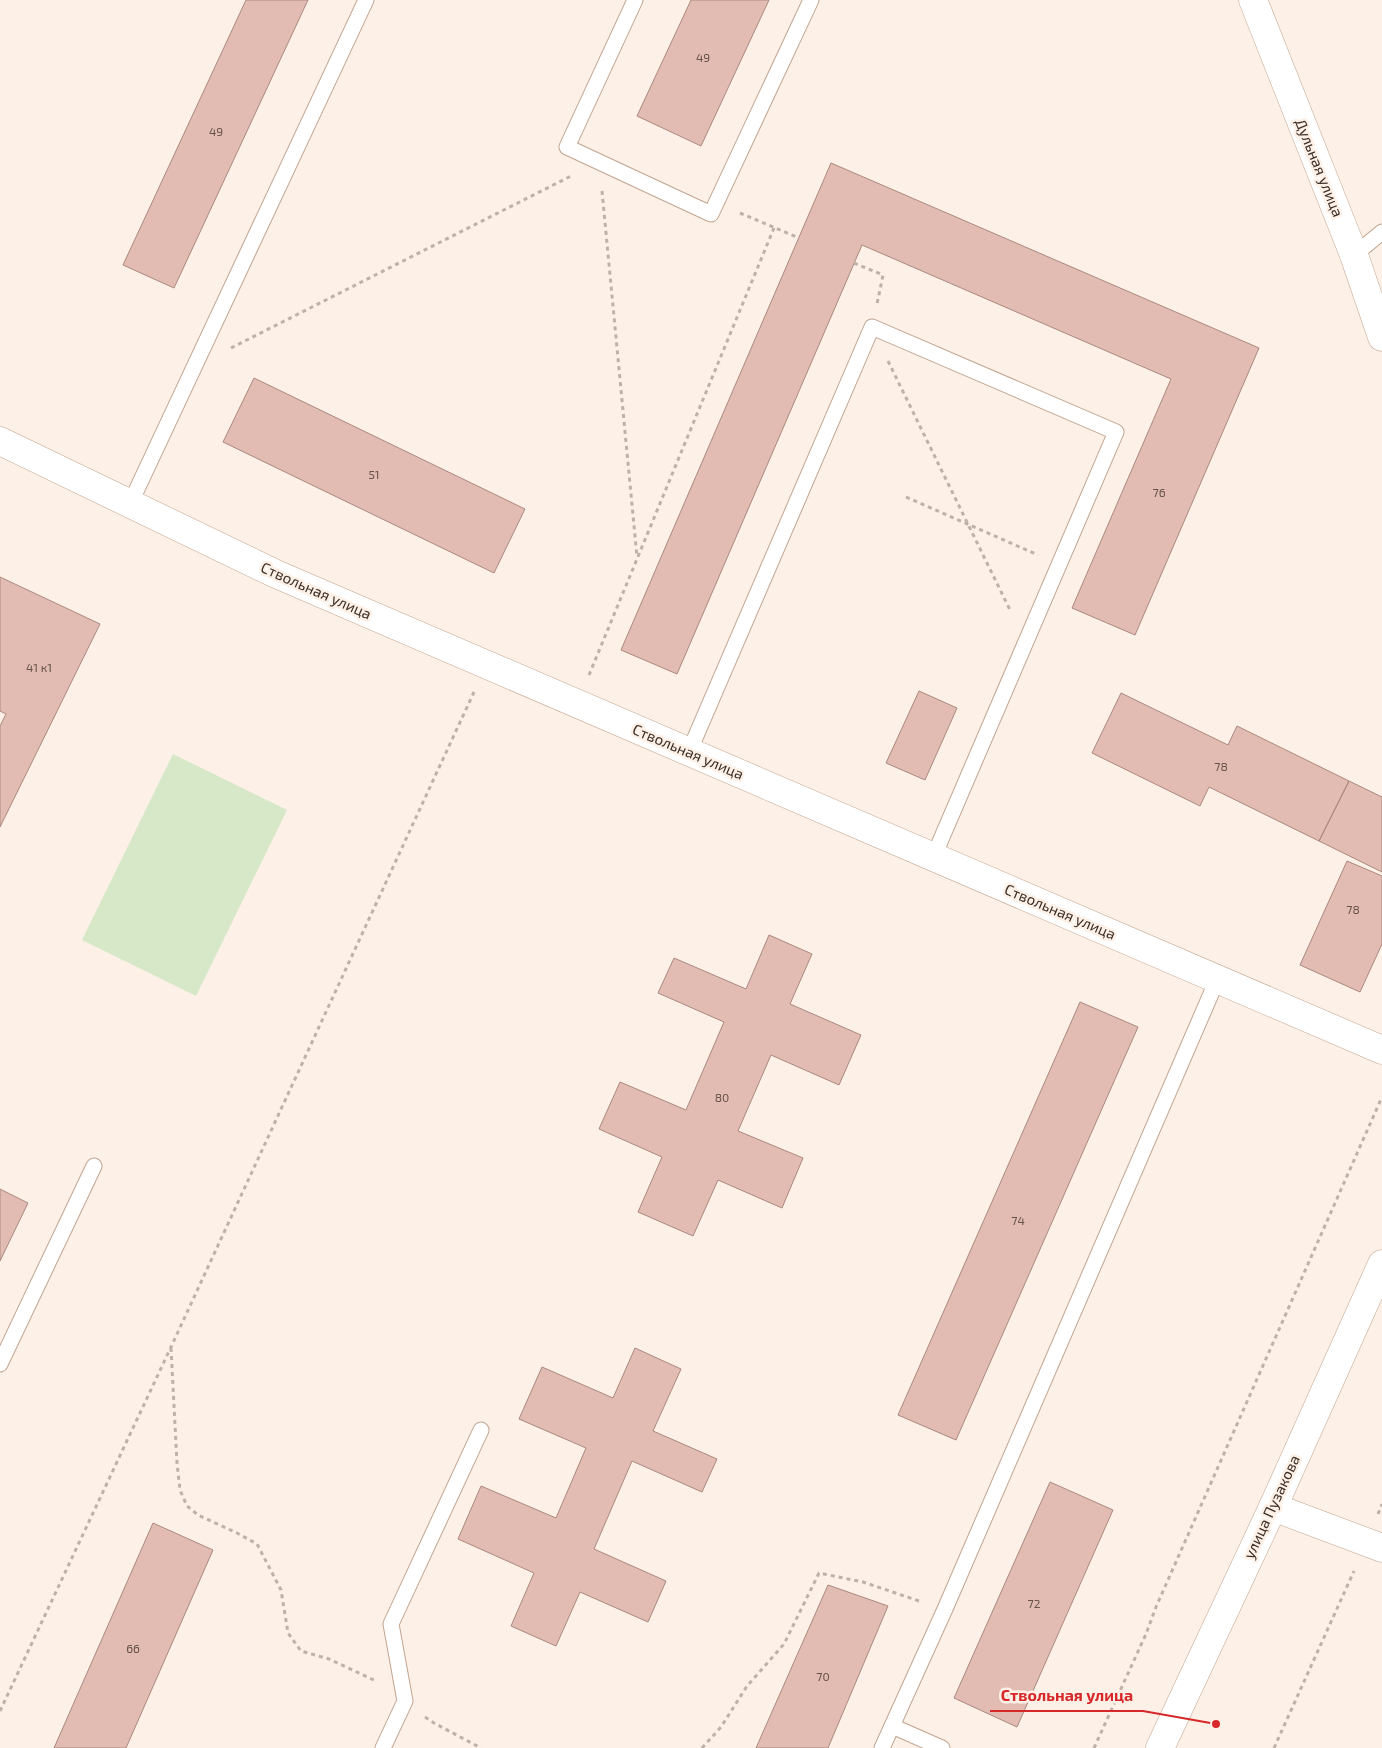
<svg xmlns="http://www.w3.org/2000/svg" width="1382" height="1748" font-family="'Exo 2',sans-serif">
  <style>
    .green { fill: #d6e8c8 }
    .building { fill: #e2bcb2; stroke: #ab887e }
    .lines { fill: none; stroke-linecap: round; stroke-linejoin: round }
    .service-casing { stroke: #c2a48f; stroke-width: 17 }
    .minor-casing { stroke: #c2a48f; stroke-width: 29 }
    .tertiary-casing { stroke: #c2a48f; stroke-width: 29 }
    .path { stroke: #bdb1a8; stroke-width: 3; stroke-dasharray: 4 4; stroke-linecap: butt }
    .service { stroke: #fff; stroke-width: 15 }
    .minor { stroke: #fff; stroke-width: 28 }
    .tertiary { stroke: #fff; stroke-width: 28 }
    .labels { text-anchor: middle; stroke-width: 5; stroke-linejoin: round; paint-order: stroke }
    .number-label { font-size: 12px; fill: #655249 }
    .street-label { font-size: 15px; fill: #3b2f26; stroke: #fcf0e7 }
    .leader { fill: none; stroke: #d62828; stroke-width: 2 }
    .callout-dot { fill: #d62828; stroke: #fcf0e7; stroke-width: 2 }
    .callout-label { font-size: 16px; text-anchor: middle; font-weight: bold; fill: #d62828; stroke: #fcf0e7; stroke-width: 5; stroke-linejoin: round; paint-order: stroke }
  </style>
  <rect width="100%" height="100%" fill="#fcf0e7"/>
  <path class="green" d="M 173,754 L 287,810 L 196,996 L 82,940 Z"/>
  <path class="building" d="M 246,0 L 308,0 L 174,288 L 123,265 Z
    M 691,0 L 769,0 L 701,146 L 637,116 Z
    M 831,163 L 1259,348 L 1135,635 L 1072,608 L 1171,379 L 862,245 L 677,674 L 621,650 Z
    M 254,378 L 525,509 L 494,573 L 223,442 Z
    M 0,577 L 100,624 L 0,827 L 0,726 L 6,714 L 0,711 Z
    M 919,691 L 957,708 L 925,780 L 886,763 Z
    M 1121,693 L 1228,745 L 1237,726 L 1349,781 L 1319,841 L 1209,787 L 1200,806 L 1092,753 Z
    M 1349,781 L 1382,797 L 1382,872 L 1319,841 Z
    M 1347,861 L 1382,876 L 1382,944 L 1360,992 L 1300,965 Z
    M 769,935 L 812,954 L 790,1004 L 861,1035 L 839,1085 L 771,1055 L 738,1131 L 803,1158 L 782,1208 L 718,1180 L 693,1236 L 638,1212 L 662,1157 L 599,1129 L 620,1082 L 686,1110 L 724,1022 L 658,993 L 674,958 L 746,989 Z
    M 1080,1002 L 1138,1027 L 956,1440 L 898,1415 Z
    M 0,1189 L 28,1203 L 0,1261 Z
    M 635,1348 L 681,1369 L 653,1431 L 717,1459 L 702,1492 L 632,1461 L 594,1549 L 666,1581 L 648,1622 L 580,1592 L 556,1646 L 511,1626 L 534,1573 L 458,1539 L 481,1486 L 556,1518 L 586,1448 L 519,1419 L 542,1367 L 613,1398 Z
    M 1050,1482 L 1113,1510 L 1017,1727 L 954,1698 Z
    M 153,1523 L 213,1550 L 126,1748 L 54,1748 Z
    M 828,1585 L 888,1606 L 828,1748 L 756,1748 Z"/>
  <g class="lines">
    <defs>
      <path id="service" d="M 635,0 L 567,147 L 711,214 L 811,0
        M 1354,255 L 1382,232
        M 130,504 L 366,0
        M 689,752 L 872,327 L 1116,432 L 933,858
        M 0,1364 L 94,1166
        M 892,1726 L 942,1748
        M 383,1748 L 405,1701 L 391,1624 L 481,1430
        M 882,1748 L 945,1609 L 1217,980"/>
      <path id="minor" d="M 0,441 L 276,574 L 1382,1050
        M 1273,1507 L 1382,1548"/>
      <path id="tertiary" d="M 1253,0 L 1354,255 L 1382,337
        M 1160,1748 L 1273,1507 L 1382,1264"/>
    </defs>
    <use href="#service" class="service-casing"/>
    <use href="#minor" class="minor-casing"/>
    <use href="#tertiary" class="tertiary-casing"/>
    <path class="path" d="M 602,191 L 637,557
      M 740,213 L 799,238
      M 854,263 L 883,275 L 877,304
      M 231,348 L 571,176
      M 888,361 L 1011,612
      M 906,497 L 1038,555
      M 589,675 L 774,228
      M 171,1348 L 177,1463 L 180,1490 L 187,1506 L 198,1515 L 237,1533 L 257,1544 L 281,1590 L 288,1633 L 301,1651 L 329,1659 L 376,1681
      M 1378,1514 L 1382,1504
      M 0,1711 L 171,1347 L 474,692
      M 425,1717 L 434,1723 L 481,1748
      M 702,1748 L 721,1727 L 747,1686 L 784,1644 L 819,1573 L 863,1582 L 922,1602
      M 1094,1748 L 1146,1634 L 1156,1607 L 1382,1097
      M 1274,1748 L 1354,1571"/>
    <use href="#service" class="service"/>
    <use href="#minor" class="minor"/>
    <use href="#tertiary" class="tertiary"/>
  </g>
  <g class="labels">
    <g class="number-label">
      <text x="703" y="62">49</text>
      <text x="216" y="136">49</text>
      <text x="374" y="479">51</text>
      <text x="1159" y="497">76</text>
      <text x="39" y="672">41 к1</text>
      <text x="1221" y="771">78</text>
      <text x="1353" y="914">78</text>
      <text x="722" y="1102">80</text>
      <text x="1018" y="1225">74</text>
      <text x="1034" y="1608">72</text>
      <text x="133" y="1653">66</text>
      <text x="823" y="1681">70</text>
    </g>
    <g class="street-label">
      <text transform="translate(1319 168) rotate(68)" y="5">Дульная улица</text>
      <text transform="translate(316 591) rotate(24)" y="5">Ствольная улица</text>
      <text transform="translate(688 752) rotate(23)" y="5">Ствольная улица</text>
      <text transform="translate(1060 912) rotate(23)" y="5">Ствольная улица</text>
      <text transform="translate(1272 1507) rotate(-65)" y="5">улица Пузакова</text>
    </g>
  </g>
  <path class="leader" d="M1216 1724L1143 1711H990"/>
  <circle class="callout-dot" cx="1216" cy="1724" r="5"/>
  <g class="callout-label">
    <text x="1067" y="1701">Ствольная улица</text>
  </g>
</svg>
